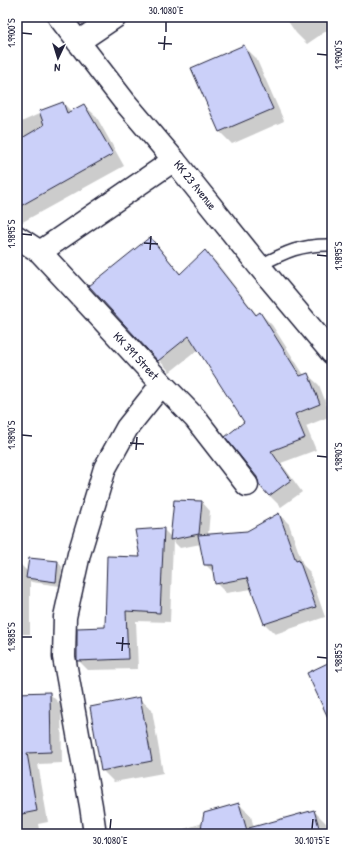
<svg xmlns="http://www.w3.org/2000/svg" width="349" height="851" font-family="'Patrick Hand',sans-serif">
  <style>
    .shadow { fill: #0003 }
    .building { fill: #cbd0f9; stroke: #22223b }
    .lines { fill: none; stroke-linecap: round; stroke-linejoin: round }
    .service-casing { stroke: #22223b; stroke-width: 14 }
    .minor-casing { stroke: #22223b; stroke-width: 25 }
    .secondary-casing { stroke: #22223b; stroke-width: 25 }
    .service { stroke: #fff; stroke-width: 11 }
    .minor { stroke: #fff; stroke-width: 22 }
    .secondary { stroke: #fff; stroke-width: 22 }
    .ticks { fill: none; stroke: #22223b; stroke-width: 1.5 }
    .labels { text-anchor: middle; stroke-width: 4; stroke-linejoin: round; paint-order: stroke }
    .street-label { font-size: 12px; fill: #22223b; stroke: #fff }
    .neatline { fill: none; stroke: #22223b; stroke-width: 1.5 }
    .ticks-label { font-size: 10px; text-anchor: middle; fill: #22223b }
  </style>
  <rect width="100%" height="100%" fill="#fff"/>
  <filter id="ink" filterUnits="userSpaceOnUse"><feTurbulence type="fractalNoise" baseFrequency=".025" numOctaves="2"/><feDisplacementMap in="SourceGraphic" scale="8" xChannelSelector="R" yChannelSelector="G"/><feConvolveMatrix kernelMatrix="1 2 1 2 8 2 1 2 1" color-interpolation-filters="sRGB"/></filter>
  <g filter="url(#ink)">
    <path class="shadow" d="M 285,17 L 332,17 L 332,27 L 307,44 L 296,33 Z
      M 244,46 L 256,58 L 284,121 L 232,144 L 220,132 L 192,69 Z
      M 63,103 L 72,112 L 84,105 L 96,116 L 124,166 L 17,225 L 17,124 Z
      M 150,239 L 161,250 L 181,274 L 205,251 L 216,262 L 257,315 L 260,313 L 272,325 L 304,375 L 307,374 L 319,385 L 331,416 L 306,426 L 316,450 L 281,463 L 302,492 L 281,507 L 269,495 L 245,423 L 199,349 L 170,372 L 159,360 Z
      M 202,502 L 210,511 L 208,535 L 247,532 L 279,514 L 289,524 L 303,565 L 309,571 L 325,617 L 275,634 L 265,624 L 252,589 L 226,593 L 216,583 L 215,574 L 205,564 L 201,544 L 180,548 L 173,541 L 170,622 L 136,621 L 138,669 L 88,670 L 78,660 L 106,628 L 141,558 L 163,529 L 171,537 Z
      M 58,562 L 62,567 L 60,586 L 32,582 L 30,581 L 30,634 L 17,634 L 17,563 L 19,563 L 28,572 Z
      M 49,693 L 61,705 L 62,763 L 38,764 L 48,822 L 38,824 L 40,834 L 17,834 L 17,694 Z
      M 140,699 L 152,710 L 163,773 L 114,782 L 102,770 Z
      M 239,804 L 251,816 L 254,828 L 314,811 L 326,823 L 329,834 L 322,834 L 319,824 L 317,824 L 320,834 L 174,834 L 174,832 L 203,823 Z"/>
    <path class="building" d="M 244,45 L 273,109 L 219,132 L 191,68 Z
      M 63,102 L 67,113 L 84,104 L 113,154 L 17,208 L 17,141 L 44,125 L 39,111 Z
      M 150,237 L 180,274 L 205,250 L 256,315 L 260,312 L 300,376 L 308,373 L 320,404 L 295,414 L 305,438 L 271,451 L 291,480 L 269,496 L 259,485 L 257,477 L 225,437 L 244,422 L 189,336 L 158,361 L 89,286 Z
      M 174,500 L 202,501 L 199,534 L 170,540 Z
      M 279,513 L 296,561 L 299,560 L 316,607 L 264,624 L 247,578 L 215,584 L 212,565 L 204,565 L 198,535 L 247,531 Z
      M 164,528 L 160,613 L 126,611 L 128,659 L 77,661 L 77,628 L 105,627 L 107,556 L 140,557 L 135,530 Z
      M 29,558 L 58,561 L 56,582 L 26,578 Z
      M 332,661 L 332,726 L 307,673 Z
      M 50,692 L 51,752 L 27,753 L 37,811 L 17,815 L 17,753 L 23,753 L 17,753 L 17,693 Z
      M 140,697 L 152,761 L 101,771 L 90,707 Z
      M 239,803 L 248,834 L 200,834 L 204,813 Z
      M 314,810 L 321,834 L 249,834 L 249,828 Z"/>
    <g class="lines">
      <defs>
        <path id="service" d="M 259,266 C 285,252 302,244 332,245"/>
        <path id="minor" d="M 78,42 L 115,17
          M 17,237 L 40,252 L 162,384 L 195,418 L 247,485
          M 40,252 L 174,160
          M 95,834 L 91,806 L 64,657 L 65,617 L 79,554 L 105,468 L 127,428 L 162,384"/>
        <path id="secondary" d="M 59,17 L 124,101 L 174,160 L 259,266 L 332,353"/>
      </defs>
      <use href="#service" class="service-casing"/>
      <use href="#minor" class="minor-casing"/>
      <use href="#secondary" class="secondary-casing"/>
      <use href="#service" class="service"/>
      <use href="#minor" class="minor"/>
      <use href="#secondary" class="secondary"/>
    </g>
  </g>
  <path class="ticks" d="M 166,32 L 166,22M 22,33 L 32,34M 158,43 L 172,44M 164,50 L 165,36M 317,54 L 327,55M 22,234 L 32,235M 144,243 L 158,244M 150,250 L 151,236M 317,255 L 327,256M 22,435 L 32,436M 130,443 L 144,444M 136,450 L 137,437M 317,456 L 327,457M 22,637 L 32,637M 116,643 L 130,644M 122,651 L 123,637M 317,657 L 327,658M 110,829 L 111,819M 312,829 L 313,819"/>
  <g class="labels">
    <g class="street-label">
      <text transform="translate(195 185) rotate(51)" y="4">KK 23 Avenue</text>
      <text transform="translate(136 356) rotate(47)" y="4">KK 391 Street</text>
    </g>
  </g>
  <rect width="349" height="851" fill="none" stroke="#fff" stroke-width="44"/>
  <g transform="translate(58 58) rotate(184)" stroke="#ffffff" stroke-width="3" paint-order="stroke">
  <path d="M0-3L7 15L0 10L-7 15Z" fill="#22223b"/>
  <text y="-6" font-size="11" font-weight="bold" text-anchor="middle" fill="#22223b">N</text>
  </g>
  <rect x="22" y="22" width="305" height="807" class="neatline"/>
  <g class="ticks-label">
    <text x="166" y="14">30.1080°E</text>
    <text transform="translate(11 33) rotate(-90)" y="4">1.9900°S</text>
    <text transform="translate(338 55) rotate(-90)" y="4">1.9900°S</text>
    <text transform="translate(11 234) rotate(-90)" y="4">1.9895°S</text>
    <text transform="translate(338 256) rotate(-90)" y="4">1.9895°S</text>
    <text transform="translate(11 435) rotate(-90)" y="4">1.9890°S</text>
    <text transform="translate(338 457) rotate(-90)" y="4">1.9890°S</text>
    <text transform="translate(11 637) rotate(-90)" y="4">1.9885°S</text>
    <text transform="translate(338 658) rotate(-90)" y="4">1.9885°S</text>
    <text x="110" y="844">30.1080°E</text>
    <text x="312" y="844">30.1075°E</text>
  </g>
</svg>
